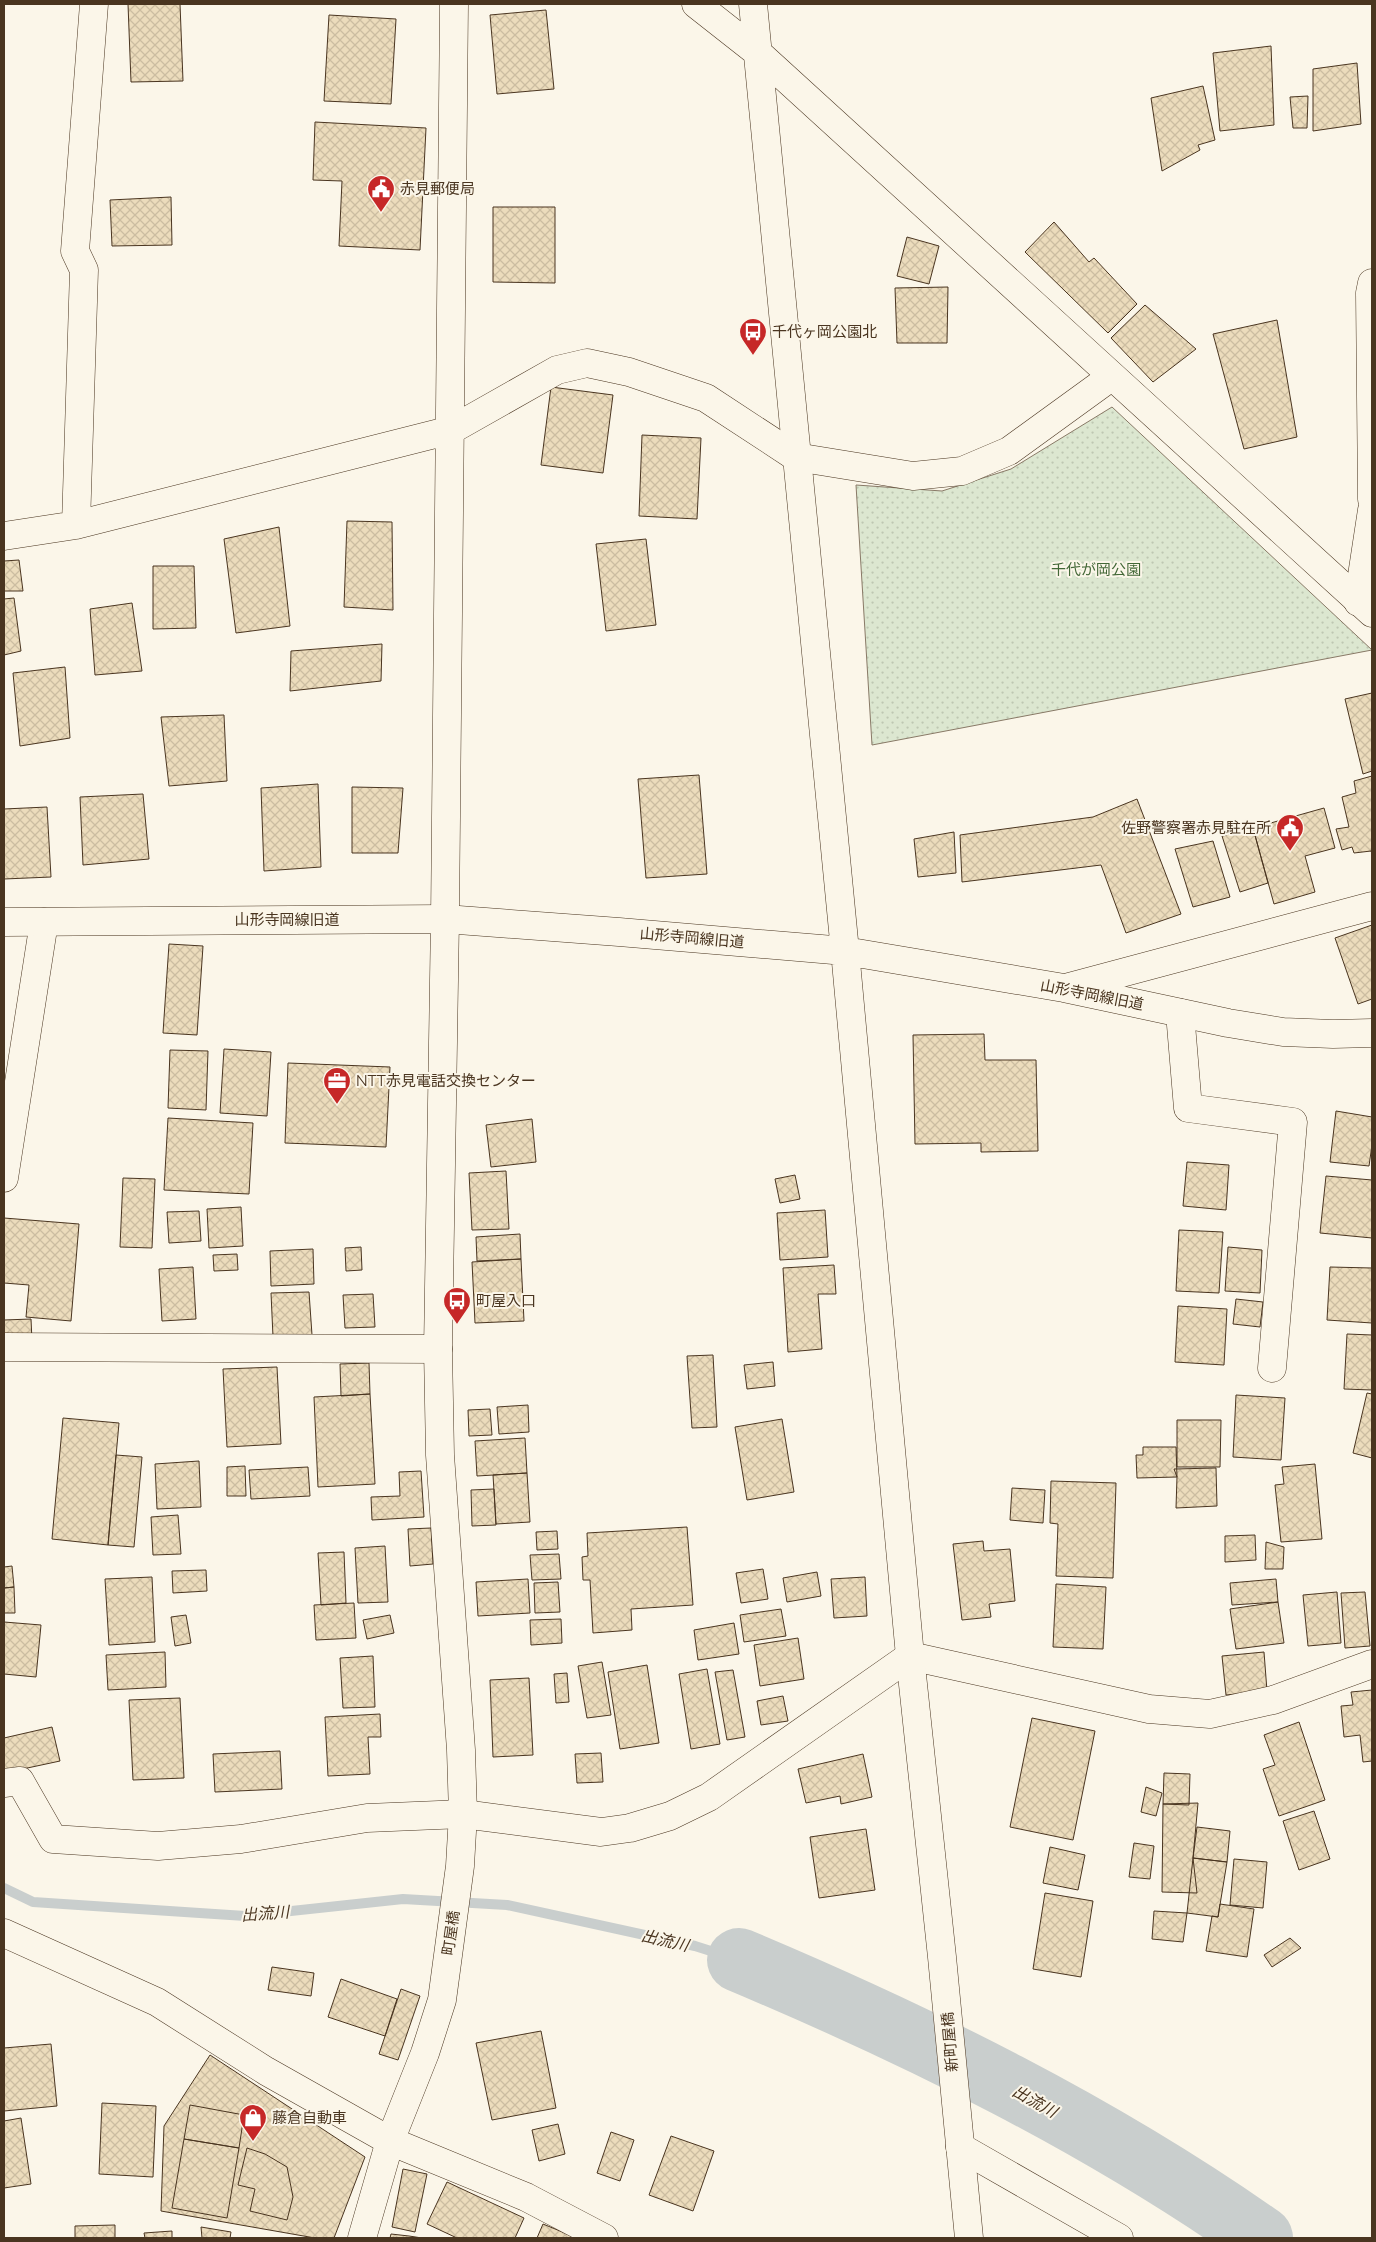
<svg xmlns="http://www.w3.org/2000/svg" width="1376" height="2242" font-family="Raleway,'Noto Sans JP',sans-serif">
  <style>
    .park { fill: url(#park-dots); stroke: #887966 }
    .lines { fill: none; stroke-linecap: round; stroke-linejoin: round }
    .stream { stroke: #c9cecd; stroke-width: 10 }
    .river { stroke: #c9cecd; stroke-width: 64 }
    .building { fill: url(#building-cross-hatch); stroke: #4a3520 }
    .street-casing { stroke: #4a3520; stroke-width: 29 }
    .secondary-casing { stroke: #4a3520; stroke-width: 29 }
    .street { stroke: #fbf6e9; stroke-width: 28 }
    .secondary { stroke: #fbf6e9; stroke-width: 28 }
    .labels { text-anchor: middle; stroke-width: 4; stroke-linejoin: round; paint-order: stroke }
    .poi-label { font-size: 15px; fill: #4a3520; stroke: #fbf6e9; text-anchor: start }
    .park-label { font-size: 15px; fill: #436837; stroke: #fbf6e9 }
    .street-label { font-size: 15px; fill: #4a3520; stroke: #fbf6e9 }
    .water-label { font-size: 16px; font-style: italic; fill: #4a3520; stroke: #fbf6e9 }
  </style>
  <defs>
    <pattern id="park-dots" width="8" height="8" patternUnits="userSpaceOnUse" patternTransform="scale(1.25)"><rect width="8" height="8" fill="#dce7d0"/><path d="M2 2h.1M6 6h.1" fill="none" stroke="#bec7b2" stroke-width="1.8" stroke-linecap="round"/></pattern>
    <pattern id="building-cross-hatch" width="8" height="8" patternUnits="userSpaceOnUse" patternTransform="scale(1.25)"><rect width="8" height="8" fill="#ecdcbc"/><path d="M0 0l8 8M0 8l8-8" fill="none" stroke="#ccbda1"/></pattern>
  </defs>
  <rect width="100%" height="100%" fill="#fbf6e9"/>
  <path class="park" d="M 1112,407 L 1372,650 L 872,745 L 856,485 L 942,491 L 1011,469 Z"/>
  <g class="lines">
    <path class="stream" d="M 4,1888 L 33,1902 L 245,1916 L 403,1899 L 507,1905 L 695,1946 L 739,1960"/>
    <path class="river" d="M 739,1960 C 920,2036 1100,2125 1261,2238"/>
  </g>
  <path class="building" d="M 128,4 L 180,4 L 183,81 L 131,82 Z
    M 546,10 L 554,89 L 497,94 L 490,15 Z
    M 329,15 L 396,19 L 391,104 L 324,101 Z
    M 1271,46 L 1274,125 L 1220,131 L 1213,53 Z
    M 1357,63 L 1361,124 L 1313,131 L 1313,69 Z
    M 1203,86 L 1215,140 L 1198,145 L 1200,150 L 1162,171 L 1151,98 Z
    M 1308,96 L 1307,128 L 1293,128 L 1290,97 Z
    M 315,122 L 426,128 L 420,250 L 339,246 L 342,181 L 313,180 Z
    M 171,197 L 172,245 L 112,246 L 110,200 Z
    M 493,207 L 555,207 L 555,283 L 493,282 Z
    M 1054,222 L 1089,262 L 1094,258 L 1137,304 L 1108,333 L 1025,252 Z
    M 907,237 L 939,246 L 929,284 L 897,276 Z
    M 948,287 L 947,343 L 897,343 L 895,288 Z
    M 1145,305 L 1196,349 L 1153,382 L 1111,338 Z
    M 1277,320 L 1297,437 L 1244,449 L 1213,334 Z
    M 551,387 L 613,395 L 603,473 L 541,465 Z
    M 642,435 L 701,438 L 697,519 L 639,516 Z
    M 347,521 L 392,522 L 393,610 L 344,607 Z
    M 279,527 L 290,626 L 236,633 L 224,539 Z
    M 646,539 L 656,625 L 606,631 L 596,544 Z
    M 19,560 L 23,591 L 4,591 L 4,561 Z
    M 153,566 L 194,566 L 196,628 L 153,629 Z
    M 14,598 L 21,651 L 4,655 L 4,599 Z
    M 132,603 L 142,671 L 95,675 L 90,609 Z
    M 382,644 L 381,681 L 290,691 L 291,651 Z
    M 65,667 L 70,738 L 20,746 L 13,673 Z
    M 1372,693 L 1372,771 L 1363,774 L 1345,699 Z
    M 224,715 L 227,781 L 169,786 L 161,717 Z
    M 699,775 L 707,874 L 646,878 L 638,779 Z
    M 1372,776 L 1372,854 L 1371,851 L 1354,853 L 1352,847 L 1342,850 L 1336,829 L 1349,827 L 1342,797 L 1356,793 L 1354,781 Z
    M 318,784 L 321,867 L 264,871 L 261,788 Z
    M 352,787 L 403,788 L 398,853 L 352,853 Z
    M 143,794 L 149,859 L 83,865 L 80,797 Z
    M 1137,799 L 1181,914 L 1126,933 L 1101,865 L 962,882 L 960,835 L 1093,817 Z
    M 47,807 L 51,877 L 4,879 L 4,809 Z
    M 1324,808 L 1335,848 L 1305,856 L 1315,892 L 1274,904 L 1253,828 Z
    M 1253,828 L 1268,883 L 1240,892 L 1222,836 Z
    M 954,832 L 956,873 L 918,877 L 914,839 Z
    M 1213,841 L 1230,897 L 1193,907 L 1175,849 Z
    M 1372,925 L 1372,999 L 1358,1004 L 1335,938 Z
    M 169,944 L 203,946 L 197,1035 L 163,1033 Z
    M 984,1034 L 985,1060 L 1036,1060 L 1038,1151 L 981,1152 L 981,1143 L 915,1144 L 913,1035 Z
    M 224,1049 L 271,1052 L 267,1116 L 220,1113 Z
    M 170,1050 L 208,1051 L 206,1110 L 168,1108 Z
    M 288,1063 L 390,1067 L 386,1147 L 285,1143 Z
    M 1336,1111 L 1372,1117 L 1372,1145 L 1369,1166 L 1330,1162 Z
    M 168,1118 L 253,1123 L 249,1194 L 164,1190 Z
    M 532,1119 L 536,1162 L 491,1167 L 486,1125 Z
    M 1187,1162 L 1229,1165 L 1226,1210 L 1183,1206 Z
    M 506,1171 L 509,1229 L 472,1230 L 469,1173 Z
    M 795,1175 L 800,1199 L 780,1203 L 775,1179 Z
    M 1326,1176 L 1372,1180 L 1372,1238 L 1320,1233 Z
    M 123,1178 L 155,1179 L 152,1248 L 120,1247 Z
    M 241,1207 L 243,1246 L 209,1248 L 207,1209 Z
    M 825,1210 L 828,1257 L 780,1260 L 777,1213 Z
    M 199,1211 L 201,1241 L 169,1243 L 167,1212 Z
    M 4,1218 L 79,1224 L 71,1321 L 26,1317 L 29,1285 L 4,1283 Z
    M 1179,1230 L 1223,1232 L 1219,1293 L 1176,1291 Z
    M 520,1234 L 521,1259 L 477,1261 L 476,1237 Z
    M 361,1247 L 362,1270 L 346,1271 L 345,1248 Z
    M 1228,1247 L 1262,1250 L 1260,1293 L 1225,1291 Z
    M 313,1249 L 314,1284 L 271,1286 L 270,1251 Z
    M 237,1254 L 238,1270 L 214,1271 L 213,1255 Z
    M 521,1259 L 524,1321 L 475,1323 L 472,1262 Z
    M 834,1265 L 836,1294 L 818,1294 L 822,1349 L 788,1352 L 783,1268 Z
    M 193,1267 L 196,1319 L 162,1321 L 159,1269 Z
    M 1330,1267 L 1372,1268 L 1372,1323 L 1327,1320 Z
    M 309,1292 L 312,1335 L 273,1337 L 271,1293 Z
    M 373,1294 L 375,1327 L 345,1328 L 343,1295 Z
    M 1236,1299 L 1263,1302 L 1260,1327 L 1233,1324 Z
    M 1178,1306 L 1227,1309 L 1224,1365 L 1175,1362 Z
    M 31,1319 L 32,1341 L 4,1342 L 4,1320 Z
    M 1347,1334 L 1372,1335 L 1372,1390 L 1344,1389 Z
    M 713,1355 L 717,1427 L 692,1428 L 687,1356 Z
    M 773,1362 L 775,1386 L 747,1389 L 744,1365 Z
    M 369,1363 L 370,1394 L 341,1396 L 340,1364 Z
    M 277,1367 L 281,1444 L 227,1447 L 223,1369 Z
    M 1367,1393 L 1372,1394 L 1372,1458 L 1353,1453 Z
    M 370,1394 L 375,1484 L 318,1487 L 314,1397 Z
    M 1236,1395 L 1285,1398 L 1281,1460 L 1233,1457 Z
    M 528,1405 L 529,1432 L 499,1434 L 497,1407 Z
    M 490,1409 L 492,1435 L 469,1436 L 468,1410 Z
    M 63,1418 L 119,1423 L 108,1545 L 52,1539 Z
    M 782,1419 L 794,1492 L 747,1500 L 735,1427 Z
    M 1177,1420 L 1221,1420 L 1220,1467 L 1177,1467 Z
    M 525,1438 L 527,1473 L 477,1476 L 475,1441 Z
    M 1143,1447 L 1176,1447 L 1177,1477 L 1137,1478 L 1136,1455 L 1143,1455 Z
    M 116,1455 L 142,1457 L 134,1547 L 108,1545 Z
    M 199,1461 L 201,1507 L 157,1509 L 155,1464 Z
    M 1315,1464 L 1322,1539 L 1281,1542 L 1275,1485 L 1284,1484 L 1282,1467 Z
    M 245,1466 L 246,1496 L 227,1496 L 227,1467 Z
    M 308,1467 L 310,1496 L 251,1499 L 249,1470 Z
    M 1216,1468 L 1217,1506 L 1176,1508 L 1177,1477 L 1174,1469 Z
    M 421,1471 L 424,1517 L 372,1520 L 371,1497 L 400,1496 L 399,1472 Z
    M 527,1473 L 530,1522 L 496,1524 L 493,1475 Z
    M 1051,1481 L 1116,1483 L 1113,1578 L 1056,1576 L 1058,1524 L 1050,1523 Z
    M 1012,1488 L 1045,1490 L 1043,1523 L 1010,1520 Z
    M 494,1489 L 496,1525 L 472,1526 L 471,1490 Z
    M 178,1515 L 181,1554 L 153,1555 L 151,1517 Z
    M 687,1527 L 693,1605 L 631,1609 L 632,1630 L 593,1633 L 590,1580 L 583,1580 L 582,1557 L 588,1556 L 587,1533 Z
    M 431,1528 L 433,1564 L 410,1566 L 408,1529 Z
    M 557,1531 L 558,1549 L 537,1550 L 536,1532 Z
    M 1255,1535 L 1256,1560 L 1225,1562 L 1225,1536 Z
    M 983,1541 L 984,1551 L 1010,1549 L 1015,1601 L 989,1604 L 991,1617 L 962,1620 L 953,1544 Z
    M 1266,1542 L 1284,1547 L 1283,1569 L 1265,1569 Z
    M 385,1546 L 388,1602 L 358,1603 L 355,1548 Z
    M 344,1552 L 346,1603 L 321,1605 L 318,1553 Z
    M 559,1554 L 561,1579 L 532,1580 L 530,1555 Z
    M 12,1566 L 14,1587 L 4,1588 L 4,1567 Z
    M 763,1569 L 768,1599 L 741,1603 L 736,1573 Z
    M 206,1570 L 207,1591 L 173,1593 L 172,1571 Z
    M 817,1572 L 821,1596 L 787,1602 L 783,1578 Z
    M 152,1577 L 155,1642 L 109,1645 L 105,1579 Z
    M 865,1577 L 867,1616 L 834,1618 L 831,1579 Z
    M 528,1579 L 530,1613 L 478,1616 L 476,1582 Z
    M 1276,1579 L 1278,1602 L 1232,1605 L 1230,1583 Z
    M 558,1582 L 560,1612 L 535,1613 L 534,1583 Z
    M 1056,1584 L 1106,1587 L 1103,1649 L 1053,1647 Z
    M 14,1587 L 15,1613 L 4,1613 L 4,1588 Z
    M 1337,1592 L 1341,1643 L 1308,1646 L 1303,1595 Z
    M 1365,1592 L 1370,1646 L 1345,1648 L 1341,1593 Z
    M 1278,1602 L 1284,1643 L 1236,1649 L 1230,1609 Z
    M 354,1603 L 356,1638 L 316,1640 L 314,1605 Z
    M 781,1609 L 786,1636 L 744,1642 L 740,1615 Z
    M 186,1615 L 191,1643 L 175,1646 L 171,1617 Z
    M 390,1615 L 394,1633 L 367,1639 L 363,1620 Z
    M 561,1619 L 562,1643 L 531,1645 L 530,1620 Z
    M 4,1622 L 41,1625 L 36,1677 L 4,1674 Z
    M 734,1623 L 739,1654 L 698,1660 L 694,1630 Z
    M 798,1638 L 804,1679 L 760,1686 L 754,1645 Z
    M 165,1652 L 166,1687 L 108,1690 L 106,1655 Z
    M 1264,1652 L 1267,1691 L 1226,1695 L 1222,1656 Z
    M 373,1656 L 375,1707 L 343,1708 L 340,1658 Z
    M 602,1662 L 611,1715 L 587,1718 L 578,1666 Z
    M 647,1665 L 659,1743 L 620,1749 L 608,1672 Z
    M 707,1669 L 720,1744 L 691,1749 L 679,1674 Z
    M 733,1670 L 745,1737 L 727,1740 L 715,1672 Z
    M 567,1673 L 569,1702 L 556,1703 L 554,1674 Z
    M 529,1678 L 533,1755 L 493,1757 L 490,1680 Z
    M 1372,1690 L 1372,1761 L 1363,1762 L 1360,1735 L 1344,1737 L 1341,1706 L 1353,1705 L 1351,1692 Z
    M 783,1696 L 788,1721 L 761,1725 L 757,1701 Z
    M 180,1698 L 184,1778 L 133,1780 L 129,1700 Z
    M 380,1714 L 381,1737 L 368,1737 L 370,1774 L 328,1776 L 325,1717 Z
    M 1032,1718 L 1095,1731 L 1073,1840 L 1010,1827 Z
    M 1299,1722 L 1325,1800 L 1279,1816 L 1263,1769 L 1275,1765 L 1264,1735 Z
    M 52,1727 L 60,1761 L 4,1773 L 4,1738 Z
    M 280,1751 L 282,1789 L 215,1792 L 213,1754 Z
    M 601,1753 L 603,1782 L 577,1783 L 575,1754 Z
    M 863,1754 L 872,1797 L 841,1804 L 840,1796 L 806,1803 L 798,1769 Z
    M 1164,1773 L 1190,1774 L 1189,1805 L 1163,1804 Z
    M 1146,1787 L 1162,1793 L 1156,1816 L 1141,1812 Z
    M 1198,1803 L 1193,1858 L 1197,1893 L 1162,1892 L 1163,1804 Z
    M 1314,1811 L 1330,1859 L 1299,1870 L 1283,1821 Z
    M 1197,1827 L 1230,1831 L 1227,1862 L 1193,1858 Z
    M 866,1829 L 875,1890 L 819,1898 L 810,1837 Z
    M 1134,1843 L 1154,1846 L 1150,1879 L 1129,1877 Z
    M 1050,1847 L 1085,1855 L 1078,1890 L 1043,1883 Z
    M 1193,1858 L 1227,1862 L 1218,1917 L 1187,1913 Z
    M 1234,1859 L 1267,1862 L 1263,1908 L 1230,1905 Z
    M 1045,1893 L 1093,1901 L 1081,1977 L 1033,1969 Z
    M 1220,1904 L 1254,1909 L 1247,1957 L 1206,1951 L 1212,1916 L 1218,1917 Z
    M 1154,1911 L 1187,1913 L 1183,1942 L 1152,1939 Z
    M 1290,1938 L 1301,1948 L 1272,1967 L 1264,1955 Z
    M 272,1967 L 314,1973 L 311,1996 L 268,1990 Z
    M 341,1979 L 397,1999 L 385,2036 L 328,2017 Z
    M 401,1989 L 420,1996 L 398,2060 L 379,2054 Z
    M 541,2031 L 556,2108 L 492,2120 L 476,2043 Z
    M 51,2044 L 57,2106 L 4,2111 L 4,2048 Z
    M 210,2055 L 365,2157 L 334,2238 L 315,2238 L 161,2211 L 164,2126 Z
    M 102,2103 L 156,2106 L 153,2177 L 99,2174 Z
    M 190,2105 L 244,2115 L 239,2148 L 184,2139 Z
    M 21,2118 L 31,2184 L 4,2188 L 4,2121 Z
    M 558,2124 L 565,2154 L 539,2161 L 532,2130 Z
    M 611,2132 L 634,2140 L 620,2181 L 597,2173 Z
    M 671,2136 L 714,2151 L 693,2211 L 649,2195 Z
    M 184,2139 L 239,2148 L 227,2218 L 172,2208 Z
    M 247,2148 L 265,2154 L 287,2167 L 293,2197 L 287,2220 L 250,2211 L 255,2189 L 238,2185 Z
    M 403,2169 L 427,2174 L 415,2232 L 392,2227 Z
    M 447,2182 L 524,2218 L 515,2238 L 457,2238 L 427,2224 Z
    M 543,2224 L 577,2238 L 537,2238 Z
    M 115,2225 L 115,2238 L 75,2238 L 75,2226 Z
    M 201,2227 L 231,2232 L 230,2238 L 202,2238 Z
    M 172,2231 L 172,2238 L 145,2238 L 144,2233 Z
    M 391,2234 L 409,2236 L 422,2238 L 390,2238 Z"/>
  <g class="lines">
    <defs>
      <path id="street" d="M 1372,283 L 1370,293 L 1372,499
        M 76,525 L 84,270 L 75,251 L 94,4
        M 4,536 L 76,525 L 451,430 L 557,370 L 587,363 L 629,372 L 706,398 L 796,457 L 913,476 L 962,471 L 1009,451 L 1111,377
        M 1358,602 L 1372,510
        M 445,919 L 454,4
        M 1180,1013 L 1188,1108 L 1293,1122 L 1272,1368
        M 4,1178 L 44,922
        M 4,1347 L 438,1349
        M 4,1783 L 20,1781 L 53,1839 L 158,1846 L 241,1839 L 367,1818 L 463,1814 L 601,1832 L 630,1828 L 670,1816 L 709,1797 L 910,1656 L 1149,1709 L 1210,1714 L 1273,1700 L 1372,1664
        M 4,1933 L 157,2002 L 266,2071 L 390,2141 L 526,2197 L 604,2238
        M 960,2147 L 1119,2238"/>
      <path id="secondary" d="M 696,4 L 757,52 L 1372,613
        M 753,4 L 845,951 L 910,1656 L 942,1957 L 969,2238
        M 4,922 L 445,919 L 619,932 L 845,951 L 1064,988 L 1228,1023 L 1283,1032 L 1333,1034 L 1372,1033
        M 1069,987 L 1372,906
        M 362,2238 L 390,2141 L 425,2053 L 442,2000 L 460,1866 L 463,1814 L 461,1750 L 440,1455 L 438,1349 L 445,919"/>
    </defs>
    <use href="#street" class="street-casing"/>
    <use href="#secondary" class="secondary-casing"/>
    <use href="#street" class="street"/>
    <use href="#secondary" class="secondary"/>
  </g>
  <defs>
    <symbol id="civic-pin" viewBox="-11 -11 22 30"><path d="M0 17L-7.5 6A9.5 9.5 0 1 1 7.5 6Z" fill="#c62828" stroke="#fbf6e9"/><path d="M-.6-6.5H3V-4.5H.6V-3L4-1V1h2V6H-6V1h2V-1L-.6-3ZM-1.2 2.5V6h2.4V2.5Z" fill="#fff"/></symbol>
    <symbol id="bus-pin" viewBox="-11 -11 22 30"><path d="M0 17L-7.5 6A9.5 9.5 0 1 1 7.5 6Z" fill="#c62828" stroke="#fbf6e9"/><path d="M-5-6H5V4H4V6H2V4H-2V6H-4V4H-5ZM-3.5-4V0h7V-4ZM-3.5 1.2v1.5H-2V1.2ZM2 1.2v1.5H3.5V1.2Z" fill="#fff"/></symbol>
    <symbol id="office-pin" viewBox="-11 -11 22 30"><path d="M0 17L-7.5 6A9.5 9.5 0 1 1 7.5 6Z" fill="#c62828" stroke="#fbf6e9"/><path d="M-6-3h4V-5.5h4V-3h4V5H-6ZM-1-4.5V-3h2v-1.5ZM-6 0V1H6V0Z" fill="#fff"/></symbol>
    <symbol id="shop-pin" viewBox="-11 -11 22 30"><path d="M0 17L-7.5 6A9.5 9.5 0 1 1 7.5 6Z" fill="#c62828" stroke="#fbf6e9"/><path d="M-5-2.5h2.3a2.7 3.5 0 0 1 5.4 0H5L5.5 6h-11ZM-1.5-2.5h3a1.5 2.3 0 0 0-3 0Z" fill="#fff"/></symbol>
  </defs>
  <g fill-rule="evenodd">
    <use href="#civic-pin" x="365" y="173" width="32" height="43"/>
    <use href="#bus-pin" x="737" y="316" width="32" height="43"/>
    <use href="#civic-pin" x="1274" y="812" width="32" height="43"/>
    <use href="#office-pin" x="321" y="1065" width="32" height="43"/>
    <use href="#bus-pin" x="441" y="1285" width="32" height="43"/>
    <use href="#shop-pin" x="237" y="2102" width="32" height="43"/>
  </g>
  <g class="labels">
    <g class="poi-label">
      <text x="400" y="194">赤見郵便局</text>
      <text x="772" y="337">千代ヶ岡公園北</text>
      <text x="1271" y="833" text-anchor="end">佐野警察署赤見駐在所</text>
      <text x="356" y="1086">NTT赤見電話交換センター</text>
      <text x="476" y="1306">町屋入口</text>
      <text x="272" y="2123">藤倉自動車</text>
    </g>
    <g class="park-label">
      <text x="1096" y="575">千代が岡公園</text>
    </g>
    <g class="street-label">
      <text x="287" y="925">山形寺岡線旧道</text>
      <text transform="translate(692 938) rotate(5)" y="5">山形寺岡線旧道</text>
      <text transform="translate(1092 995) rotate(11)" y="5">山形寺岡線旧道</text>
      <text transform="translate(451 1933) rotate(-82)" y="5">町屋橋</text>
      <text transform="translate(950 2042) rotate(-95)" y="5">新町屋橋</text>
    </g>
    <g class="water-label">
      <text transform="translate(265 1913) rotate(-4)" y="6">出流川</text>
      <text transform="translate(665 1940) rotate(13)" y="6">出流川</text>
      <text transform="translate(1035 2101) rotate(29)" y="6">出流川</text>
    </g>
  </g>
  <rect width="1376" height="2242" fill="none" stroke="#4a3520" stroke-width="10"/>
</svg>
